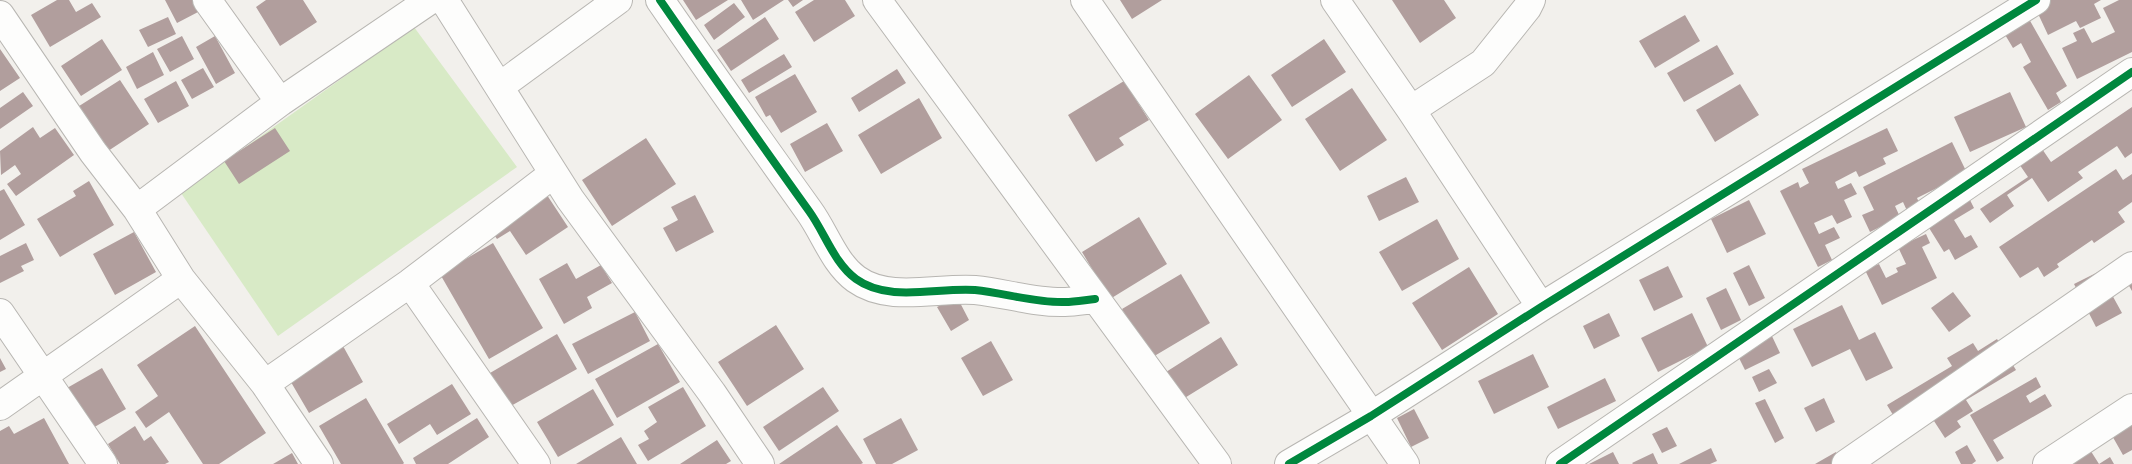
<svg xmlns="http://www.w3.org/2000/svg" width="2132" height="464" font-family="Manrope,sans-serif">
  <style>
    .green { fill: #d8eac6 }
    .building { fill: #b19e9d }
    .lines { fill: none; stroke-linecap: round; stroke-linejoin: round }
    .minor-casing { stroke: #b8b6b2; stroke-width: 30 }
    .minor { stroke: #fdfdfc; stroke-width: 28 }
    .cycleway-casing { stroke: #fff; stroke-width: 11 }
    .cycleway { stroke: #00873e; stroke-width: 8 }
  </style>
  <rect width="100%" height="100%" fill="#f2f0ec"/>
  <path class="green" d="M 414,27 L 517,167 L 278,336 L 181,193 Z"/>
  <path class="building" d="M 57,0 L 69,0 L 76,12 L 92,3 L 101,17 L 50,47 L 31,15 Z
    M 165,0 L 195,0 L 200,11 L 177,23 Z
    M 266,0 L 303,0 L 317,22 L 280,46 L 256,7 Z
    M 683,0 L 728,0 L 696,20 Z
    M 741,0 L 784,0 L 753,20 Z
    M 788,0 L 803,0 L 793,7 Z
    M 814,0 L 845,0 L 855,16 L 814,42 L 795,12 Z
    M 1120,0 L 1162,0 L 1132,19 Z
    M 1392,0 L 1444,0 L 1456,18 L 1420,43 Z
    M 2043,0 L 2101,0 L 2094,4 L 2101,18 L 2080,28 L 2076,21 L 2048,35 L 2034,5 Z
    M 2119,0 L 2132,0 L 2132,52 L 2077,79 L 2062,48 L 2077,41 L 2073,33 L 2084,28 L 2092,43 L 2115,32 L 2103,8 Z
    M 734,3 L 745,17 L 714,40 L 704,25 Z
    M 1685,15 L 1700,41 L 1655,68 L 1639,41 Z
    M 168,17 L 176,34 L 148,47 L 139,30 Z
    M 765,17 L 779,39 L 731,71 L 717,50 Z
    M 2029,19 L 2067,86 L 2056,93 L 2061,102 L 2048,110 L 2023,67 L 2031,62 L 2021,43 L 2013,48 L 2004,33 Z
    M 182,36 L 194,59 L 170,72 L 157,49 Z
    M 215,36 L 235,73 L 216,84 L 196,47 Z
    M 102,39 L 122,70 L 81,96 L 61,66 Z
    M 1324,39 L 1346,72 L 1292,107 L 1271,75 Z
    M 1717,45 L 1734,74 L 1684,102 L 1667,73 Z
    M 0,49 L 20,78 L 0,91 Z
    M 153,52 L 164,75 L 137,89 L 126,67 Z
    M 784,54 L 792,67 L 749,93 L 741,80 Z
    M 203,68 L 214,87 L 192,99 L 181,80 Z
    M 897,69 L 906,83 L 859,112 L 851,98 Z
    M 795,74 L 817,112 L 781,133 L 770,115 L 766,117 L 755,97 Z
    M 1249,75 L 1282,120 L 1228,159 L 1195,114 Z
    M 120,80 L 149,124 L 105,153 L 76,108 Z
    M 176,81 L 189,106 L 158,123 L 144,99 Z
    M 1124,81 L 1149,120 L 1119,138 L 1124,145 L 1096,162 L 1068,115 Z
    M 1740,84 L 1759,115 L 1715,142 L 1696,110 Z
    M 1352,88 L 1387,140 L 1340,171 L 1305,119 Z
    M 23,92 L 33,106 L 0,129 L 0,108 Z
    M 2010,92 L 2026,127 L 1970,152 L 1954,117 Z
    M 919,98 L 942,138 L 881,174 L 858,135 Z
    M 2132,107 L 2132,153 L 2125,158 L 2117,146 L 2078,172 L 2083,178 L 2048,202 L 2032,178 L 2007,195 L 2014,206 L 1990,223 L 1980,209 L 2028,177 L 2015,158 L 2038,143 L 2051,162 Z
    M 827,123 L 843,151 L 805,172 L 790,144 Z
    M 33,127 L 40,138 L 55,128 L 74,155 L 16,196 L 7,184 L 21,174 L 15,165 L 1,175 L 0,151 Z
    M 275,128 L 290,151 L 239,184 L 224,161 Z
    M 1887,128 L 1898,151 L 1883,158 L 1886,164 L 1859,177 L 1856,171 L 1835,182 L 1838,189 L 1851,183 L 1857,194 L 1844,200 L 1852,217 L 1837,224 L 1832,215 L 1814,223 L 1819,234 L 1834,227 L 1840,238 L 1825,245 L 1832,260 L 1818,267 L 1780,191 L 1798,182 L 1800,188 L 1809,183 L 1802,169 Z
    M 646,138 L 676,184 L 612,226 L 582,180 Z
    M 1952,142 L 1967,173 L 1917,198 L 1921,207 L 1908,213 L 1903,202 L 1895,206 L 1900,217 L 1870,232 L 1862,215 L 1874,210 L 1863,187 Z
    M 2116,169 L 2123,180 L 2132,174 L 2132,202 L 2118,212 L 2125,222 L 2094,243 L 2092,240 L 2057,264 L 2059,267 L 2044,277 L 2038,267 L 2020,278 L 1999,247 Z
    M 1406,177 L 1419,202 L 1379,221 L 1367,196 Z
    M 89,181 L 114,225 L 60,257 L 37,219 L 76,196 L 73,191 Z
    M 4,189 L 25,225 L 0,240 L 0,191 Z
    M 543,189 L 568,227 L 526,255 L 510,231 L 497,239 L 487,225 Z
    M 695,195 L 714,232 L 676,252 L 663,228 L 678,220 L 671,207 Z
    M 1969,198 L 1974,208 L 1954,220 L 1965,238 L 1971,235 L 1978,247 L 1955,260 L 1949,249 L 1944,252 L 1926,223 Z
    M 1749,200 L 1766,234 L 1727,253 L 1711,219 Z
    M 1139,217 L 1167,264 L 1110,299 L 1082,252 Z
    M 1437,219 L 1459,259 L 1402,291 L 1379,252 Z
    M 134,232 L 156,272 L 115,295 L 93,254 Z
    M 1926,234 L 1930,243 L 1922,247 L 1937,278 L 1882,305 L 1865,270 L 1879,264 L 1886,278 L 1898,272 L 1896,268 L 1906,264 L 1898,247 Z
    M 26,243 L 34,260 L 21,266 L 24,271 L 0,283 L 0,256 Z
    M 493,243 L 543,328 L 489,359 L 440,274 Z
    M 2132,254 L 2132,291 L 2128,284 L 2111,293 L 2122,313 L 2096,327 L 2074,284 L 2100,271 L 2106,284 Z
    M 567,263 L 576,279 L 601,265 L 612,283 L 587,297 L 592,308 L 564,324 L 539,279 Z
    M 1749,265 L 1765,298 L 1749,306 L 1733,273 Z
    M 1668,266 L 1683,297 L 1654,311 L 1639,280 Z
    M 1469,267 L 1498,314 L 1442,350 L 1412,303 Z
    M 1181,274 L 1210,323 L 1151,358 L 1122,309 Z
    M 1726,288 L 1741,320 L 1721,330 L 1706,298 Z
    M 1953,292 L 1971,316 L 1949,332 L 1931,308 Z
    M 957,297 L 969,320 L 951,331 L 937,307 Z
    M 1842,305 L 1859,340 L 1875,332 L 1893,368 L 1866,381 L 1850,349 L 1812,367 L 1793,329 Z
    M 635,312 L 650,341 L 588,374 L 572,344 Z
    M 1609,313 L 1620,336 L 1594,349 L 1583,326 Z
    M 1692,313 L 1708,347 L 1658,372 L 1641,338 Z
    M 776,325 L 804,369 L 747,406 L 718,362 Z
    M 195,326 L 266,433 L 219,464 L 203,464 L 169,412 L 146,428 L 135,412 L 158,396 L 137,365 Z
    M 1770,332 L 1780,353 L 1745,370 L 1735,350 Z
    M 557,334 L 577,369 L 509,407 L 490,373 Z
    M 1221,337 L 1238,365 L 1183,399 L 1166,372 Z
    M 1997,339 L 2016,370 L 1966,400 L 1973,411 L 1957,421 L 1961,427 L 1945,438 L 1934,421 L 1907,438 L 1887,405 L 1952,366 L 1947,358 L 1973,343 L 1978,351 Z
    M 991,341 L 1013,380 L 983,396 L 961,358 Z
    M 658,344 L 680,382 L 617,418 L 595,379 Z
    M 343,346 L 363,382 L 309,413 L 288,377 Z
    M 1533,354 L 1549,387 L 1494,414 L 1478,381 Z
    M 0,358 L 6,369 L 0,372 Z
    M 102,368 L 126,409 L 91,429 L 67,388 Z
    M 1769,369 L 1777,383 L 1759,392 L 1752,377 Z
    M 2036,377 L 2041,387 L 2026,396 L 2030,403 L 2045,394 L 2052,406 L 1993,440 L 2004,458 L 1997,462 L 1970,415 Z
    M 1605,378 L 1616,401 L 1558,429 L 1547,407 Z
    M 452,384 L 471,414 L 437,435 L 430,424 L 399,444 L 387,424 Z
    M 683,387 L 706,426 L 648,461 L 638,445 L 649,439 L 644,431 L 657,422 L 648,407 Z
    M 823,387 L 839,411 L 779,451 L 763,427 Z
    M 593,389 L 614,425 L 558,457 L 537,422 Z
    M 366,398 L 404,463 L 403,464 L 341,464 L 319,426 Z
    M 1824,398 L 1835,422 L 1816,432 L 1804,408 Z
    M 1765,399 L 1784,438 L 1775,443 L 1755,403 Z
    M 1414,409 L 1429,438 L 1411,447 L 1397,418 Z
    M 44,418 L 69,464 L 0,464 L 0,431 L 9,426 L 14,434 Z
    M 477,418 L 489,437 L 448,464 L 416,464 L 413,458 Z
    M 901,418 L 918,450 L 892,464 L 876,464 L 863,439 Z
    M 2132,419 L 2132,450 L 2123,455 L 2110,432 Z
    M 837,425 L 863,463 L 861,464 L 779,464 Z
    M 135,426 L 144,441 L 151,436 L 169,462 L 165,464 L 120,464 L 108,444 Z
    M 1667,427 L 1677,446 L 1662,453 L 1652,434 Z
    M 621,437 L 637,464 L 576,464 Z
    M 717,440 L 731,461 L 726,464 L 680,464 Z
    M 1967,445 L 1976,461 L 1972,464 L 1961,464 L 1955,452 Z
    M 2087,445 L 2099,464 L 2055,464 Z
    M 1711,448 L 1717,461 L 1710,464 L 1679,464 Z
    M 1613,452 L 1619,464 L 1589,464 Z
    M 1836,452 L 1841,462 L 1837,464 L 1815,464 Z
    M 292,453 L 298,464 L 273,464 Z
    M 1653,453 L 1658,464 L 1633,464 L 1632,463 Z
    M 2110,457 L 2114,464 L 2099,464 Z"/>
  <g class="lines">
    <defs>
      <path id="minor" d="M 207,0 L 280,102
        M 444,0 L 570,199 L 712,393 L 760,464
        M 660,0 C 709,71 759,141 809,211 C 825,233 834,263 856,279 C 889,303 938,287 975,290 C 1005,293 1035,303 1065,302 C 1075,302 1085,300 1095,299
        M 877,0 L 1217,464
        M 1085,0 L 1405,464
        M 1335,0 L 1411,110 L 1541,307
        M 0,15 L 93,152 L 137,209 L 181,279 L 265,384 L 319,464
        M 499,87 L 618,0
        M 1411,110 L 1483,63 L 1527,8 L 1531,0
        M 137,209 L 280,102 L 430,0
        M 410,283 L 536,464
        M 0,313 L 103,464
        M 265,384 L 410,283 L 553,174
        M 0,406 L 181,279
        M 1289,464 L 1371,416 L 1541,307 L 2036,0
        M 1560,464 L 2132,72
        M 1846,464 L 2132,266
        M 2047,464 L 2132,408"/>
    </defs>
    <use href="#minor" class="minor-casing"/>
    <use href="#minor" class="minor"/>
    <defs>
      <path id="cycleway" d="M 660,0 C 709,71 759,141 809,211 C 825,233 834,263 856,279 C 889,303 938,287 975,290 C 1005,293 1035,303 1065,302 C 1075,302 1085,300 1095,299
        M 1289,464 L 1371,416 L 1541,307 L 2036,0
        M 1560,464 L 2132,72"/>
    </defs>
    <use href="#cycleway" class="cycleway-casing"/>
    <use href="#cycleway" class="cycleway"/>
  </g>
</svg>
